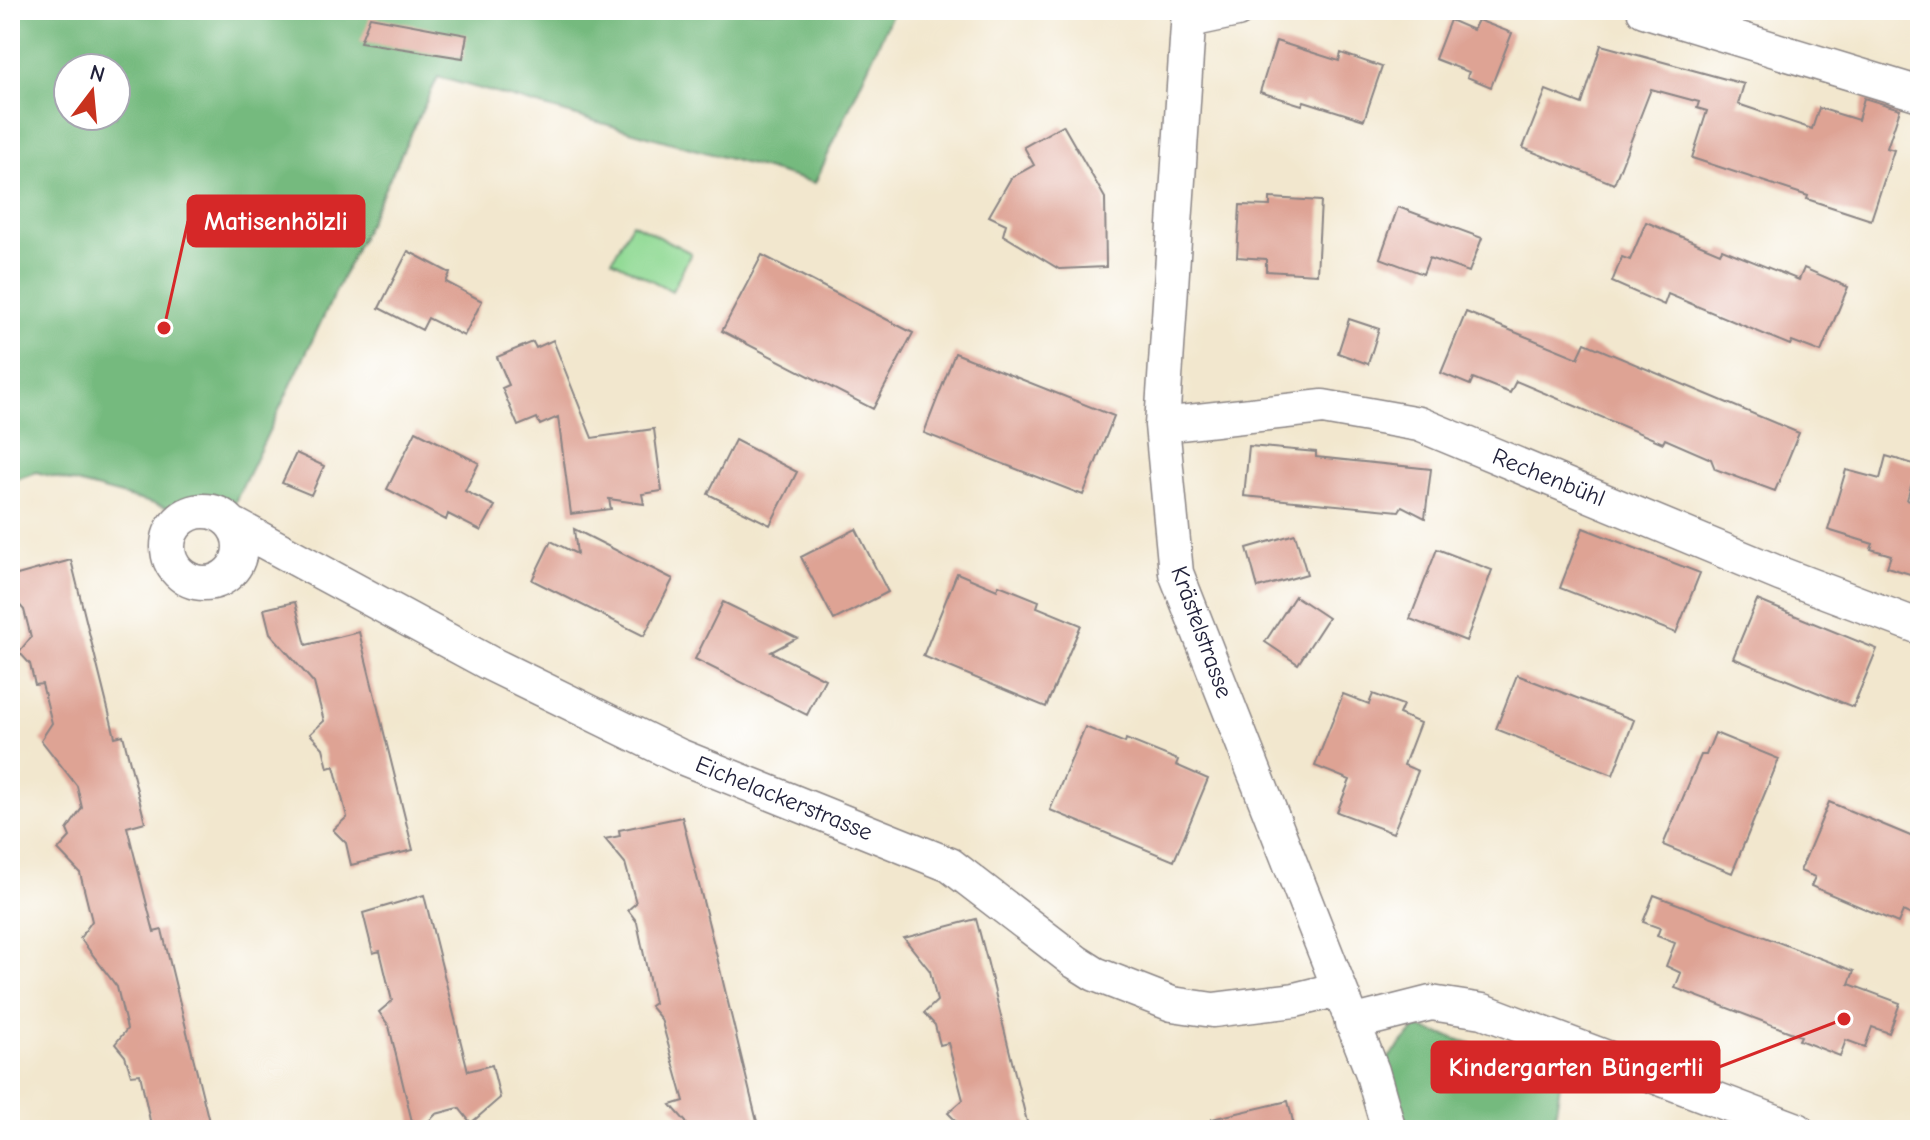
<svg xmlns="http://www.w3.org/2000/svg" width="1930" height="1140" font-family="'Comic Neue',sans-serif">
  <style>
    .green { fill: #92da95; stroke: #5a7e68; stroke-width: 2 }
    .forest { fill: #75ba7e; stroke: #4c6e5c; stroke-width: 2; fill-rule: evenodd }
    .building { fill: #dea394 }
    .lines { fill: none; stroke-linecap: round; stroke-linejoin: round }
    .minor-casing { stroke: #8a8484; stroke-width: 37 }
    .minor { stroke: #fff; stroke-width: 34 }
    .labels { text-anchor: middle; stroke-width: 6; stroke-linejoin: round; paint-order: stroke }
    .street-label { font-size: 24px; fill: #22223b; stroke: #fff }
    .leader { fill: none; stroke: #d62828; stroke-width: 3 }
    .callout-dot { fill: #d62828; stroke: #fff; stroke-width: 3 }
    .callout { fill: #d62828; stroke: #d62828; stroke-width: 3 }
    .callout-label { font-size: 26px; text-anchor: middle; font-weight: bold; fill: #fff }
  </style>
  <rect width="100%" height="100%" fill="#fff"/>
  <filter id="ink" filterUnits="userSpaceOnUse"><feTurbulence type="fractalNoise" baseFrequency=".0125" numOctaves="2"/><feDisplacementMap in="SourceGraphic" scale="16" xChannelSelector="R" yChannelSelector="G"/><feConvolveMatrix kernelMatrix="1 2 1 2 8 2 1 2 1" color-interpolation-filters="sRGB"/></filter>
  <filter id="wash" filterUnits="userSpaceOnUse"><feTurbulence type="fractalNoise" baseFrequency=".006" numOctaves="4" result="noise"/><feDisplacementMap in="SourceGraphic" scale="32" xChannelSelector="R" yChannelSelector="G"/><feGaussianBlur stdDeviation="1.8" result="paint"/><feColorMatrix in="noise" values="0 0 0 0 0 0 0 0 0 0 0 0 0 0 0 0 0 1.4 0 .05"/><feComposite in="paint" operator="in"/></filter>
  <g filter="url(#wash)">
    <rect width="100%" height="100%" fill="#f2e7ce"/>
    <path class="green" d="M 632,223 L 691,253 L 672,291 L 612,260 Z"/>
    <path class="forest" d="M 10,10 L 894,10 L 815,183 L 438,77 L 225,523 L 36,472 L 10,481 ZM 68,68 L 116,68 L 116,116 L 68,116 Z
      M 1417,1027 L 1562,1071 L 1553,1130 L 1403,1130 L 1383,1064 Z"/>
    <g id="blocks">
      <path class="building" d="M 370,17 L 467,35 L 463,58 L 360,42 Z
        M 1450,20 L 1473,30 L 1478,20 L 1512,33 L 1491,87 L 1467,77 L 1469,72 L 1435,59 Z
        M 1276,41 L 1339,61 L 1341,53 L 1382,67 L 1364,120 L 1304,101 L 1302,105 L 1260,92 Z
        M 1601,45 L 1744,84 L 1738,104 L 1812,129 L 1819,108 L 1858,120 L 1864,98 L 1900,109 L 1887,148 L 1894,150 L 1871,220 L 1807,199 L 1808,196 L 1692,158 L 1707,111 L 1697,108 L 1699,102 L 1651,89 L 1614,184 L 1523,148 L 1546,90 L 1582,104 Z
        M 1063,125 L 1105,198 L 1106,267 L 1059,269 L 1003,235 L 1006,224 L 989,216 L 1011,178 L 1034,165 L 1024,147 Z
        M 1270,198 L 1321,201 L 1317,274 L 1266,271 L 1266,259 L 1237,257 L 1240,205 L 1270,206 Z
        M 1398,207 L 1482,238 L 1469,272 L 1429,258 L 1423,274 L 1380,258 Z
        M 1646,222 L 1720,253 L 1722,249 L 1799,280 L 1804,268 L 1848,287 L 1821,352 L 1792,341 L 1790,345 L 1668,294 L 1664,305 L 1612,282 L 1622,257 L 1630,260 Z
        M 408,251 L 450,273 L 446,282 L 482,301 L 464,336 L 428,318 L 422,330 L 379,308 Z
        M 762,255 L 913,333 L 873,409 L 722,331 Z
        M 1466,312 L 1578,358 L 1585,343 L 1799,433 L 1775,491 L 1715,469 L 1711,459 L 1665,439 L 1663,443 L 1516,381 L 1510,393 L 1473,378 L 1470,385 L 1441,373 Z
        M 1349,319 L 1379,329 L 1368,364 L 1338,353 Z
        M 553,340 L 592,438 L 654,429 L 662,491 L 642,494 L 644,504 L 609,499 L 611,509 L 571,514 L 558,417 L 540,425 L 537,418 L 518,426 L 502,388 L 509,385 L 497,357 L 533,342 L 536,348 Z
        M 955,353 L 1114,416 L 1083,495 L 924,433 Z
        M 416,431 L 479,463 L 465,491 L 495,506 L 481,531 L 448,514 L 446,520 L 387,489 Z
        M 735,440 L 797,472 L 770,525 L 708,494 Z
        M 1249,446 L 1316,452 L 1316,457 L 1431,469 L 1425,518 L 1402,506 L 1399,511 L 1244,496 Z
        M 296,453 L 324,466 L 311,495 L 282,483 Z
        M 1886,456 L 1917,465 L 1907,500 L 1920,504 L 1920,577 L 1887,567 L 1891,555 L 1871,549 L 1873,544 L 1828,530 L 1846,470 L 1880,479 Z
        M 1583,528 L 1700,573 L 1676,633 L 1560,588 Z
        M 574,529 L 673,579 L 644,636 L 532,580 L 551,541 L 577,554 Z
        M 856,529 L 888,592 L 834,620 L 801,557 Z
        M 1295,534 L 1307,574 L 1258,588 L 1247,548 Z
        M 1437,549 L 1492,570 L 1466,641 L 1410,619 Z
        M 71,560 L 115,737 L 123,735 L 145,822 L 127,827 L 154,932 L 162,930 L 211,1130 L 152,1130 L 140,1074 L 131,1075 L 125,1056 L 115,1044 L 127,1029 L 117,987 L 80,938 L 92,921 L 80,873 L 58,850 L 70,837 L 67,830 L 82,808 L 77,786 L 41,740 L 52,723 L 42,684 L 35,685 L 30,664 L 19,652 L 31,637 L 24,610 L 10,594 L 10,577 Z
        M 957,573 L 997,590 L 999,585 L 1039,601 L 1037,607 L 1081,625 L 1046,707 L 923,656 Z
        M 1295,596 L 1328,618 L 1298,664 L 1265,642 Z
        M 1757,600 L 1877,649 L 1853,707 L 1733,658 Z
        M 295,602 L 306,645 L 359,632 L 413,850 L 351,865 L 346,843 L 333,830 L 347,817 L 334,766 L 328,768 L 323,748 L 310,734 L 324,721 L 314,683 L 270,633 L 264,609 Z
        M 723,602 L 797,638 L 771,652 L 825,679 L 807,715 L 695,659 Z
        M 1517,675 L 1634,720 L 1613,775 L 1496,729 Z
        M 1343,694 L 1369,704 L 1373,694 L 1403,705 L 1399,714 L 1420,723 L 1404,765 L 1418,771 L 1393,833 L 1337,812 L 1350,780 L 1315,766 Z
        M 1085,727 L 1125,743 L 1126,739 L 1178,760 L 1176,765 L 1208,779 L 1174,861 L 1050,810 Z
        M 1715,733 L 1779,759 L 1732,873 L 1663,845 L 1701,755 L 1706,755 Z
        M 1829,802 L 1920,840 L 1920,919 L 1903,911 L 1898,923 L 1811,886 L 1815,877 L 1800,871 Z
        M 682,817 L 716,953 L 759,1130 L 688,1130 L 686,1122 L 671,1105 L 684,1101 L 661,1019 L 650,1006 L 654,1003 L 637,922 L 628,910 L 636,903 L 625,863 L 605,839 L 620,836 L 619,830 Z
        M 424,895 L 468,1071 L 492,1065 L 500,1098 L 471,1123 L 459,1108 L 436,1114 L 420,1130 L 414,1130 L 389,1026 L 379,1012 L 392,1001 L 380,951 L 373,953 L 363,913 Z
        M 1654,895 L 1854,971 L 1849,984 L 1900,1003 L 1889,1033 L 1872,1027 L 1865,1047 L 1846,1040 L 1840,1056 L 1799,1040 L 1801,1036 L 1675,988 L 1681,973 L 1666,966 L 1675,943 L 1657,936 L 1660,928 L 1643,922 Z
        M 976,919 L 987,960 L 1029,1130 L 965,1130 L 948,1113 L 963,1100 L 948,1043 L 940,1045 L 935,1025 L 924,1013 L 937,1001 L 930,971 L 904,938 Z
        M 1288,1101 L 1295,1130 L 1213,1130 L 1212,1119 Z"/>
    </g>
  </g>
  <g filter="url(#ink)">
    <use href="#blocks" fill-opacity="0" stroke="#8a8484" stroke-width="2"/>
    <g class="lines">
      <defs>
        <path id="minor" d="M 1189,10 L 1162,425 L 1176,573 L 1372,1071 L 1389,1130
          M 1644,10 L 1920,94
          M 1190,20 L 1237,10
          M 1162,425 L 1323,407 L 1419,424 L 1780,574 L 1920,627
          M168 547a36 36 0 1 1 72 0a36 36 0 1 1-72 0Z
          M 236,526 L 489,663 L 679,756 L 950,865 L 1076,962 L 1095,974 L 1172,1004 L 1213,1010 L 1295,1000 L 1339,989
          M 1352,1023 L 1431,1003 L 1483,1011 L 1797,1130"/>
      </defs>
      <use href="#minor" class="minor-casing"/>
      <use href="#minor" class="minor"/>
    </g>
  </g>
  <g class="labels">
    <g class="street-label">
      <text transform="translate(1549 477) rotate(22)" y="8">Rechenbühl</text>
      <text transform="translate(1202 632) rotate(70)" y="8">Krästelstrasse</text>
      <text transform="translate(784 798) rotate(22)" y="8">Eichelackerstrasse</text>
    </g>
  </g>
  <path class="leader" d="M164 328L188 221M1844 1019L1719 1067"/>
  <g class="callout-dot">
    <circle cx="164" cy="328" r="8"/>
    <circle cx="1844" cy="1019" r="8"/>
  </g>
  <g class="callout">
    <rect x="188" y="196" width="176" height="50" rx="8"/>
    <rect x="1432" y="1042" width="287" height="50" rx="8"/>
  </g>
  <g class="callout-label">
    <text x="276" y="230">Matisenhölzli</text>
    <text x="1576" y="1076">Kindergarten Büngertli</text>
  </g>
  <rect width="1930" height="1140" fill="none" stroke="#fff" stroke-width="40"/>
  <g transform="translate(92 92) rotate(16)"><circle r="38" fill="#ffffff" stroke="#a7a7b1" stroke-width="2"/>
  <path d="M0-6L14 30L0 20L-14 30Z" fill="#c8321e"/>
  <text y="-12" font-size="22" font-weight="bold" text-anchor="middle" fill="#22223b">N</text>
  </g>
</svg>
